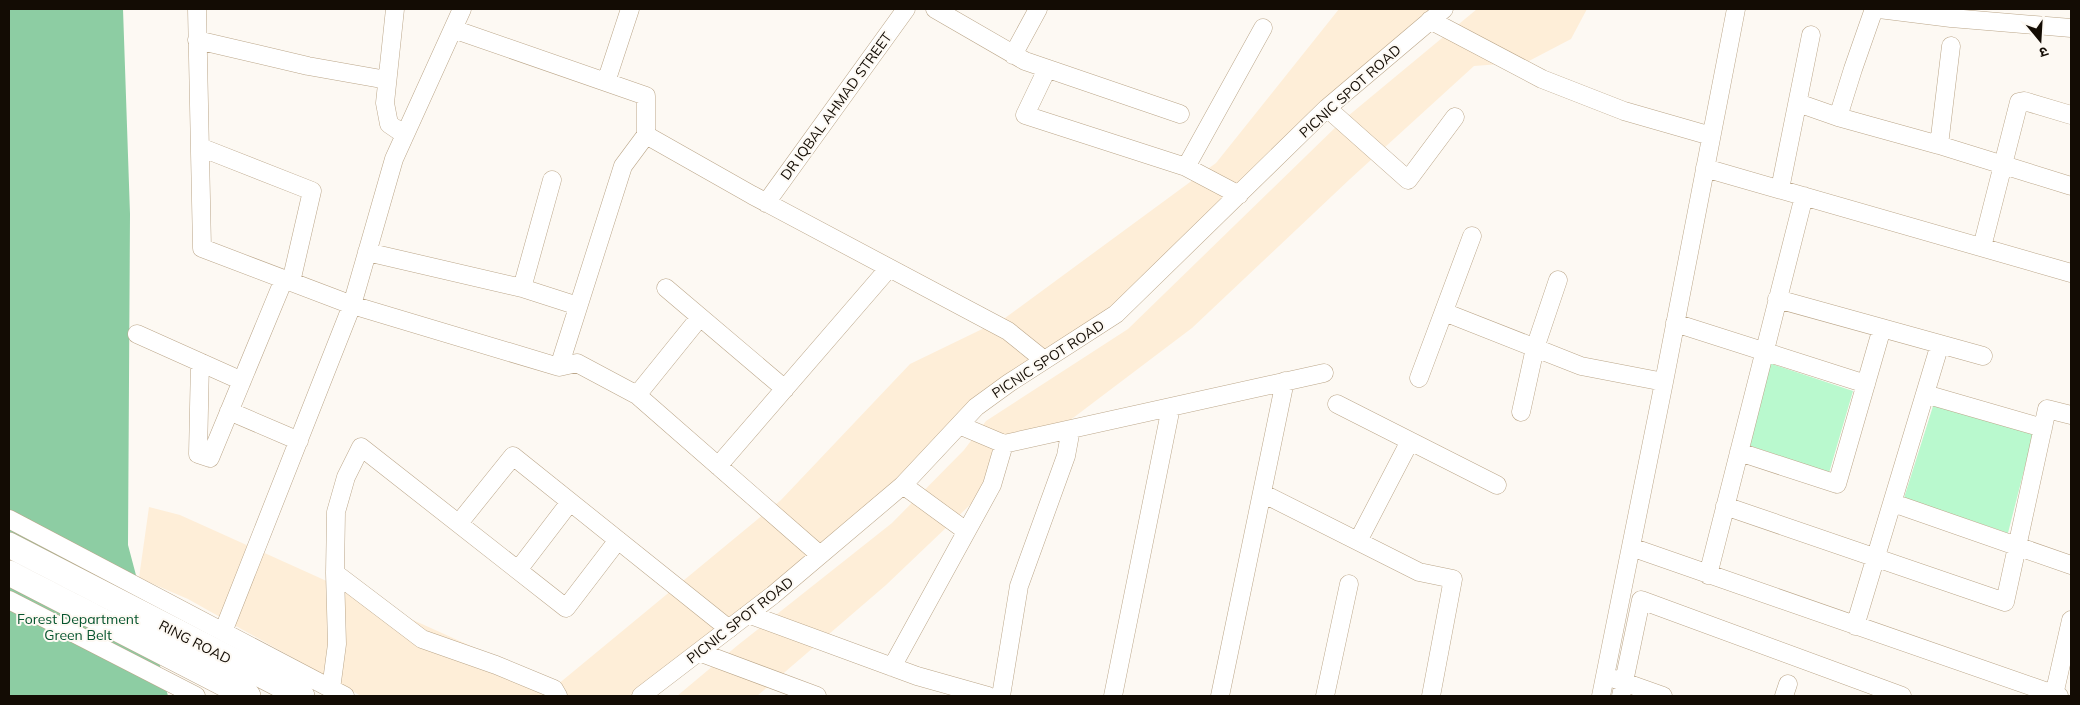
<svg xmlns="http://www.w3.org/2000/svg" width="2080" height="705" font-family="Mulish,'Noto Sans Devanagari',sans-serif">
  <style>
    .built { fill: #feeed8 }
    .green { fill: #b9f9ce }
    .forest { fill: #8dcda3 }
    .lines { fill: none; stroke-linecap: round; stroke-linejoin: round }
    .minor-casing { stroke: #bba689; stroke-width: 19 }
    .highway-casing { stroke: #bba689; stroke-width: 26 }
    .minor { stroke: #fff; stroke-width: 18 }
    .highway { stroke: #fff; stroke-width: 25 }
    .labels { text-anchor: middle; stroke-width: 4; stroke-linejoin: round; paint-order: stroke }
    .street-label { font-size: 14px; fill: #130c04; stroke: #fdf9f3 }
    .park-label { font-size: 14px; fill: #05542e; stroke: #fdf9f3 }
  </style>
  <rect width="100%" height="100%" fill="#fdf9f3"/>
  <path class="built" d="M 1339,9 L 1437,9 L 1111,311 L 1046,354 L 900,483 L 635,696 L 361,696 L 188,599 L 139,578 L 149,507 L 180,515 L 557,685 L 781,500 L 910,364 L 1005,318 L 1216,163 Z
    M 1477,9 L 1587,9 L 1571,39 L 1527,62 L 1474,66 L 1350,179 L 1192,328 L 1069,421 L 1008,445 L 971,504 L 886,585 L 757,696 L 677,696 L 738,645 L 892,523 L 964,450 L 986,421 L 1128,329 L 1342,121 Z"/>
  <path class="green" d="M 1769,363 L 1853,391 L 1829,473 L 1748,445 Z
    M 1934,403 L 2034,431 L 2008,533 L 1904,498 Z"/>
  <path class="forest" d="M 9,9 L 123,9 L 130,214 L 128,545 L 168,696 L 9,696 Z"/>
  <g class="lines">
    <defs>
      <path id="minor" d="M 197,9 L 202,248 L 352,305 L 559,367 L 577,363 L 637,395 L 820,555
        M 395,9 L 385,103 L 389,124 L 405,135
        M 935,9 L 1025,61 L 1180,114
        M 1879,9 L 1951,18 L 2071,28
        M 1430,20 L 1542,79 L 1624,111 L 1711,136
        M 453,29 L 646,96 L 646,135 L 623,166 L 559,367
        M 197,40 L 308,66 L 387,80
        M 1013,55 L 1038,9
        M 1047,69 L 1025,115 L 1186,167 L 1263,28
        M 606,82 L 630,9
        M 1798,103 L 1838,117 L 1939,145 L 2071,186
        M 1327,108 L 1408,180 L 1455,117
        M 1838,117 L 1853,69 L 1874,9
        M 646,135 L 752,195 L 1008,331 L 1044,360
        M 1939,145 L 1951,46
        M 200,147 L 312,191 L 291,282
        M 1186,167 L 1239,195
        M 1705,168 L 2071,273
        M 1780,189 L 1811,35
        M 766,203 L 906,9
        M 1982,247 L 2019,102 L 2024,101 L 2071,115
        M 367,252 L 522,288 L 552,180
        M 522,288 L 578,306
        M 666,288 L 785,389
        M 1777,299 L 1983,356
        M 1444,312 L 1581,366 L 1664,382
        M 1675,323 L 1866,384
        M 137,334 L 242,381
        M 200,362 L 198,454 L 210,458 L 284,279
        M 1419,378 L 1472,236
        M 1925,394 L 2043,428
        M 637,395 L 700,317
        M 1337,404 L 1497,485
        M 229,411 L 299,441
        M 1521,412 L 1535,348 L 1558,280
        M 959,425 L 1004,444 L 1324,373
        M 1739,452 L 1837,484 L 1882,328
        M 718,466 L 889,268
        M 903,485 L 966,531
        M 1262,493 L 1419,572 L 1453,579 L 1431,696
        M 1893,503 L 2071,565
        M 1725,506 L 2005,602 L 2047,409 L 2071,415
        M 9,519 L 345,696
        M 459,523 L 513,456 L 729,629
        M 1358,541 L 1410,441
        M 1631,547 L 2059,696
        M 518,570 L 570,502
        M 335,573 L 422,639 L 496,665 L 554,689 L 558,696
        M 1708,575 L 1804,196
        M 9,600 L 196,696
        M 748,614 L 917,676 L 988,696
        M 1855,626 L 1940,344
        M 223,632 L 352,305 L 394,159 L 462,9
        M 699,652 L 817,696
        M 892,667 L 992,485 L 1004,444
        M 1615,679 L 1663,696
        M 331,689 L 337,644 L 335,573 L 336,512 L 346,477 L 361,447 L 566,608 L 618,540
        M 2054,695 L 2071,620
        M 641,696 L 773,595 L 903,485 L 976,407 L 1009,383 L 1116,314 L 1327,108 L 1444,9
        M 1001,696 L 1019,586 L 1066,456 L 1071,429
        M 1113,696 L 1171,407
        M 1220,696 L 1285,381
        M 1325,696 L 1349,584
        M 1601,696 L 1664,382 L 1736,9
        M 1621,696 L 1641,600 L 1902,696
        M 1784,696 L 1788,684"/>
      <path id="highway" d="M 9,545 L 302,696
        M 9,573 L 248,696"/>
    </defs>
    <use href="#minor" class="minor-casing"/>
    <use href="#highway" class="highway-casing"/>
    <use href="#minor" class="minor"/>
    <use href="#highway" class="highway"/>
  </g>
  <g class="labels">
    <g class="street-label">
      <text transform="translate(1350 91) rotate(-42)" y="5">PICNIC SPOT ROAD</text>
      <text transform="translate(836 106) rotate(-54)" y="5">DR IQBAL AHMAD STREET</text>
      <text transform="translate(1048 359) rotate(-33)" y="5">PICNIC SPOT ROAD</text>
      <text transform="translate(740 620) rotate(-38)" y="5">PICNIC SPOT ROAD</text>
      <text transform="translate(195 642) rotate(27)" y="5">RING ROAD</text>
    </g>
    <g class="park-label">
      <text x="78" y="624">Forest Department<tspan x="78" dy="16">Green Belt</tspan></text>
    </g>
  </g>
  <rect width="2080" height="705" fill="none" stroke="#130c04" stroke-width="20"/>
  <g transform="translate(2040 40) rotate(162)" stroke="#fdf9f3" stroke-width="4" paint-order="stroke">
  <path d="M0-4L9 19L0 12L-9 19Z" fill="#130c04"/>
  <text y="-8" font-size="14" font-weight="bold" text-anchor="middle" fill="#130c04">उ</text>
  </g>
</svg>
